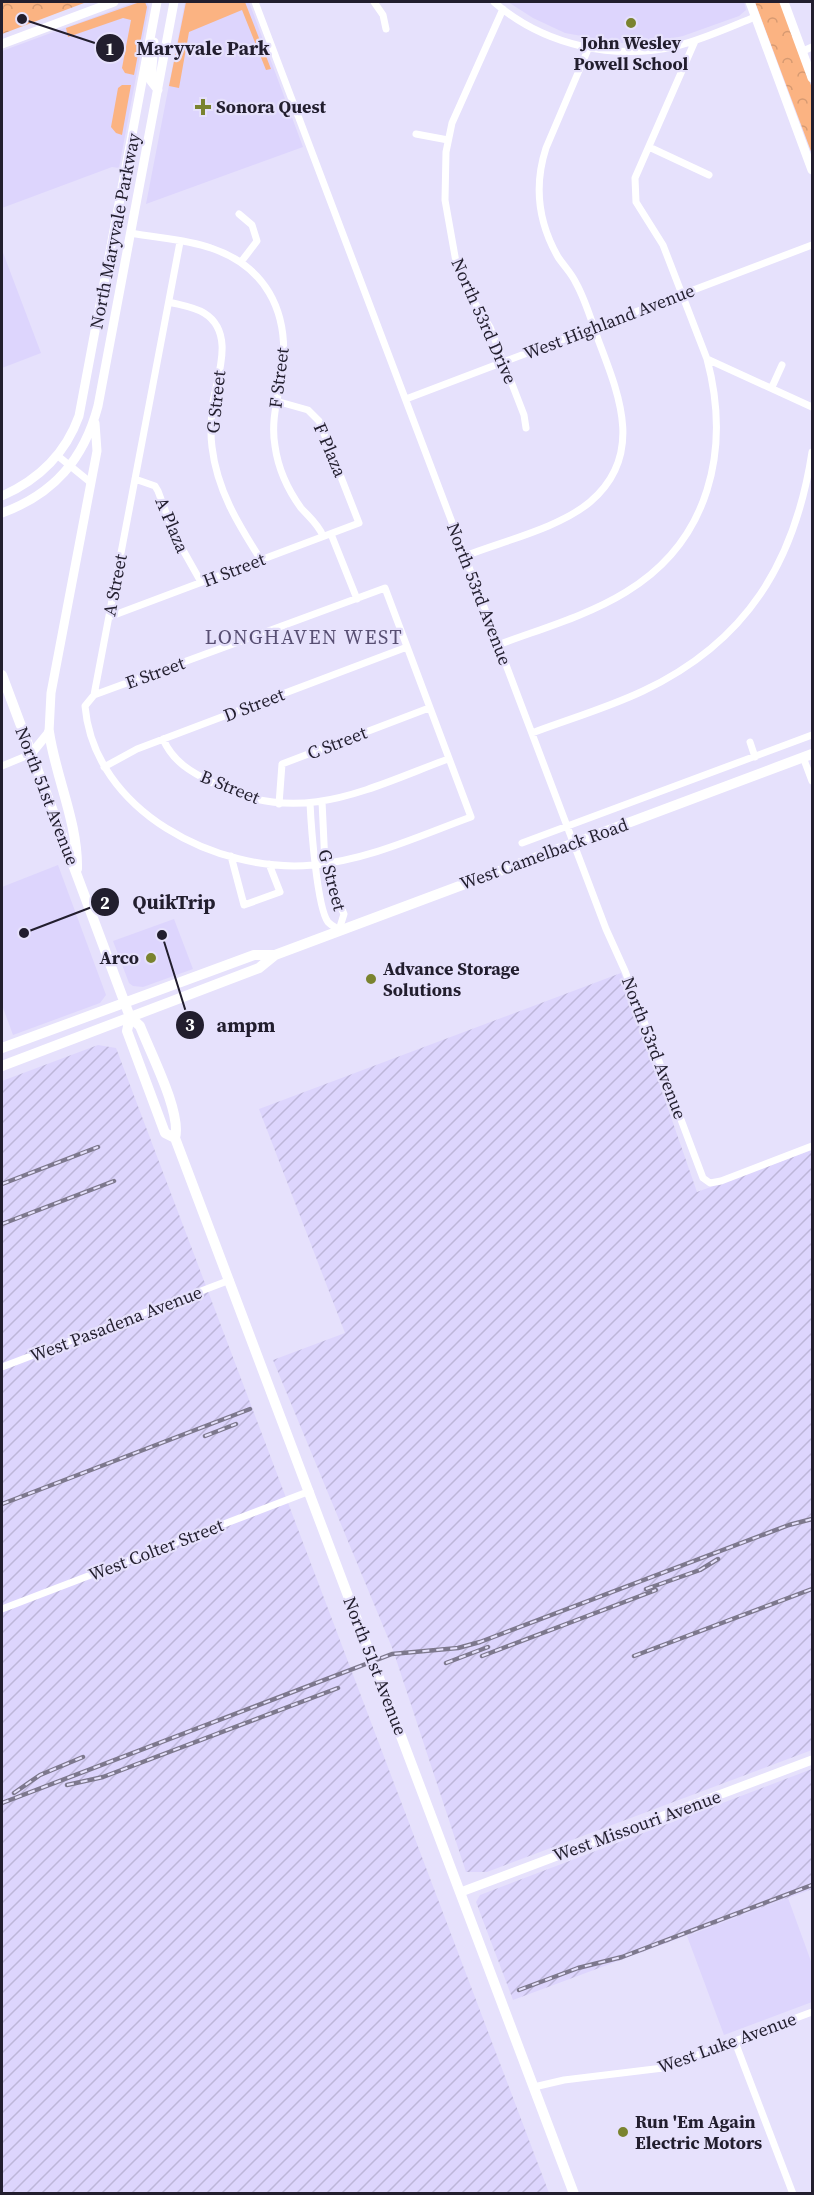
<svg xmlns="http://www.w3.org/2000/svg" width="814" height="2195" font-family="'Source Serif 4',serif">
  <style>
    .built { fill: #ddd5fd }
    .industrial { fill: url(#industrial-furrows) }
    .grass { fill: #fbb382 }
    .park { fill: url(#park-crowns) }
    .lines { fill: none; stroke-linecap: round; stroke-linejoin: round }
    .minor { stroke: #fff; stroke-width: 7 }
    .tertiary { stroke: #fff; stroke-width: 9 }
    .primary { stroke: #fff; stroke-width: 10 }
    .rail-casing { stroke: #7d788d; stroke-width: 4.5 }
    .rail { stroke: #e6e1fc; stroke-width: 2; stroke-dasharray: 7; stroke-linecap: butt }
    .poi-dot { fill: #7a832f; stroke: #e6e1fc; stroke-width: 2 }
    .labels { text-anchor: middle; stroke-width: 4.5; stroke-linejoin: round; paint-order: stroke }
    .poi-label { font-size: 18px; font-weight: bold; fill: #221e2e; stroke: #e6e1fc; text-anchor: start }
    .street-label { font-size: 18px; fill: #221e2e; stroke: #e6e1fc }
    .neighbourhood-label { font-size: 20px; letter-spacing: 1.5px; fill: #584f73; stroke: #e6e1fc }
    .leader { fill: none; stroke: #221e2e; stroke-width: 2 }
    .callout-dot { fill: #221e2e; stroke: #e6e1fc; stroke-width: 2 }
    .mark-label { font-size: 18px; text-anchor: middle; font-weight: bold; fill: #fff }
    .callout-label { font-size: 20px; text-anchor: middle; font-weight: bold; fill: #221e2e; stroke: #e6e1fc; stroke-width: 4.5; stroke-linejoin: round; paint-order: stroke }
  </style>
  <defs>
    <pattern id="industrial-furrows" width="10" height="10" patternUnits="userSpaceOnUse" patternTransform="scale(1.5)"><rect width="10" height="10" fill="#ddd5fd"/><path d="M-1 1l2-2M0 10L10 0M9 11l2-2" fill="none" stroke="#bdb6d9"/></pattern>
    <pattern id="park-crowns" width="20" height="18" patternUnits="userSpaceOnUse" patternTransform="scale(1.5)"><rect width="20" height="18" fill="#fbb382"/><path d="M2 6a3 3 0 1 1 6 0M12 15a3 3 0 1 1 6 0" fill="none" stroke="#d79a71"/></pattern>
  </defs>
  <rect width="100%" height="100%" fill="#e6e1fc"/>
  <path class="built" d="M 135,2 L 147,2 L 149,7 L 119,168 L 112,167 L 2,208 L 2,51 Z
    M 185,2 L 249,2 L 303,147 L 146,204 Z
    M 508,2 L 744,2 L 746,10 L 739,16 L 683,36 L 655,42 L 621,43 L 565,33 L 533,18 Z
    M 2,250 L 41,353 L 2,368 Z
    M 58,865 L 106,995 L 100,1003 L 13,1035 L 2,1005 L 2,887 Z
    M 174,919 L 193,969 L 143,987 L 133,986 L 129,983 L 113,941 Z
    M 788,1898 L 812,1964 L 812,2002 L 724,2035 L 687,1936 Z"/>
  <path class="industrial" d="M 621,973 L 697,1192 L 812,1150 L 812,1750 L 487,1872 L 466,1872 L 393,1650 L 273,1360 L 345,1333 L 259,1109 Z
    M 98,1045 L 116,1048 L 549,2193 L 2,2194 L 2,1081 Z
    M 812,1769 L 812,1889 L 513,2000 L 476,1902 L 480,1895 Z"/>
  <path class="grass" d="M 140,2 L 145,2 L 147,7 L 134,75 L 125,73 L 122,68 L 131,20 L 123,18 L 68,37 L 66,28 Z
    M 186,2 L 245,2 L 271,69 L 266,70 L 242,10 L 189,32 L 179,88 L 169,86 Z
    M 122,85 L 131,85 L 122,135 L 116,133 L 111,127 L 118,88 Z"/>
  <path class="park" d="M 2,2 L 83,2 L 84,3 L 2,34 Z
    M 755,2 L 780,2 L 812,88 L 812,154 Z"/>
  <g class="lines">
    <path class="minor" d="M 255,2 L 606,929 L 625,971 L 703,1178 L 710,1183 L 721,1181 L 812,1146
      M 374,2 L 383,15 L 386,29
      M 494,2 C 543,45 614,61 677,46 C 704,39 730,27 755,17
      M 503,9 L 452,123 L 446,152 L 445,200 L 456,262 L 466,289 L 490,327 L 524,415 L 526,428
      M 695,41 L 635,178 L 636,202 L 663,245 L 707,359 L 812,407
      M 803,51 L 812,47
      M 416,134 L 448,140
      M 649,147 L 709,175
      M 239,214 L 252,225 L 257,241 L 241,262
      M 131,233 C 157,238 186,239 211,248 C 265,266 288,310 283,365 C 280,392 270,418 275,446 C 278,468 288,490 301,508 C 310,518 318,524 323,536
      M 169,302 C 180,305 194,307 204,313 C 235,332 218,374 213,402 C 211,417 210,432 212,447 C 217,490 238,524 261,560
      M 772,387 L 782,365
      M 406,399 L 812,245
      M 58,456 L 90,482
      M 135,479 L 155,486 L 158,491 L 174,534 L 201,582
      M 331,534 L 357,599
      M 465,556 C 503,541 559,528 590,502 C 644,456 620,397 599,342 C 592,323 586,301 576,283 C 572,274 564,266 558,257 C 538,222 534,185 546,148 L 589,47
      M 109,617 L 359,523 L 319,421 L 308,410 L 276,401
      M 498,645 C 540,629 587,616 626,592 C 710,541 731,449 707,359
      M 94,695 L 385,588 L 471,817 C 419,836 368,860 313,865 C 217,874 94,811 85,706 L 94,695 L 180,242
      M 532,733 C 569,719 607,708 643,691 C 747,642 795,562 812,452
      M 163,739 C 173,762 191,772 213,783 C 298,828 367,789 448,759
      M 750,742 L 755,757
      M 803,757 L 812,781
      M 2,766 L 31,754
      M 104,767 L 137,749 L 407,647
      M 310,803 C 311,824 317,908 328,922 C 331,925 336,928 339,930 L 344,914 L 328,879 L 325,864 L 322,801
      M 279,804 L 282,764 L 429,708
      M 522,843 L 812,735
      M 231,856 L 244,905 L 280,892 L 269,864
      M 2,1367 L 230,1280
      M 2,1609 L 310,1491
      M 735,2042 L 793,2194
      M 534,2087 L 564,2080 L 663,2068 L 812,2012"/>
    <path class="tertiary" d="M 750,2 L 812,170
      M 784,2 L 812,78
      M 154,42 L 151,81 L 158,90
      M 2,44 L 114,2
      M 2,496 C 38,480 65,455 79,416 L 157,2
      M 2,513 C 54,494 84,459 98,406 L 174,2
      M 31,754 L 49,732 L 51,693 L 97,451 L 95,423
      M 461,1892 L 812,1760"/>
    <path class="primary" d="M 2,675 L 130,1017 L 140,1026 C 150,1052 182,1113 175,1138 L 574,2194
      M 49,732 C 56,778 78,823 77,869
      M 130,1017 L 127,1031 L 165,1133 L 175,1138
      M 2,1048 L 254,955 L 275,955 L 812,754
      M 2,1066 L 259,968 L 275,955"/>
    <defs>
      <path id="rail" d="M 2,1184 L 98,1147
        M 2,1224 L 114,1181
        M 205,1436 L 236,1424
        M 2,1504 L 250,1409
        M 646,1589 L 700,1570 L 718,1559
        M 482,1656 L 656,1590
        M 634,1656 L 812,1589
        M 446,1663 L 488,1647
        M 67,1785 L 103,1777 L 338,1688
        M 14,1793 L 40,1775 L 83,1757
        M 2,1803 L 392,1654 L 458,1648 L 480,1642 L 789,1525 L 812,1519
        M 519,1990 L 578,1968 L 622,1957 L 812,1885"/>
    </defs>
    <use href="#rail" class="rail-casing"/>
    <use href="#rail" class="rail"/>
  </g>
  <g class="poi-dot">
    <circle cx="631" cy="23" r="6"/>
    <path d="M200 98h6v6h6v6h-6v6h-6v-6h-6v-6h6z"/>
    <circle cx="151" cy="958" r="6"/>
    <circle cx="371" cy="979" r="6"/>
    <circle cx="623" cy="2132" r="6"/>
  </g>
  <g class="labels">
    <g class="poi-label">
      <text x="631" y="49" text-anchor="middle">John Wesley<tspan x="631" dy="21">Powell School</tspan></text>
      <text x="216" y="113">Sonora Quest</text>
      <text x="139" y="964" text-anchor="end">Arco</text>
      <text x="383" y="975">Advance Storage<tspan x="383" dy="21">Solutions</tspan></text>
      <text x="635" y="2128">Run 'Em Again<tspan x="635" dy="21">Electric Motors</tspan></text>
    </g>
    <g class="street-label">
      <text transform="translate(115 231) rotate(-79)" y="6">North Maryvale Parkway</text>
      <text transform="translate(484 321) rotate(66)" y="6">North 53rd Drive</text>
      <text transform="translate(609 322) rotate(-21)" y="6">West Highland Avenue</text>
      <text transform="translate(279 378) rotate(-83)" y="6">F Street</text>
      <text transform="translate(216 402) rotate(-84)" y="6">G Street</text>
      <text transform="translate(330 450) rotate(67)" y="6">F Plaza</text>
      <text transform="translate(172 525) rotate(67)" y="6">A Plaza</text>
      <text transform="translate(234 570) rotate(-21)" y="6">H Street</text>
      <text transform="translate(115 585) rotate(-79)" y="6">A Street</text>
      <text transform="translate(479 594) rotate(69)" y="6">North 53rd Avenue</text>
      <text transform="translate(155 673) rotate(-20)" y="6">E Street</text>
      <text transform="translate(254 705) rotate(-21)" y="6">D Street</text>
      <text transform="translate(337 743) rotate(-21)" y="6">C Street</text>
      <text transform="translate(230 787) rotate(22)" y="6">B Street</text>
      <text transform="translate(47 796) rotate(69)" y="6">North 51st Avenue</text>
      <text transform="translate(544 854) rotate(-20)" y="6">West Camelback Road</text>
      <text transform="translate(332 880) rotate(75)" y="6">G Street</text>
      <text transform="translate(654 1048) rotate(69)" y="6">North 53rd Avenue</text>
      <text transform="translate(116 1324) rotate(-21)" y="6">West Pasadena Avenue</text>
      <text transform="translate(156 1550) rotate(-21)" y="6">West Colter Street</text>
      <text transform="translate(375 1666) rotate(69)" y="6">North 51st Avenue</text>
      <text transform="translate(637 1826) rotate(-20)" y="6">West Missouri Avenue</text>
      <text transform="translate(727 2043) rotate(-20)" y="6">West Luke Avenue</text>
    </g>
    <g class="neighbourhood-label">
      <text x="304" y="644">LONGHAVEN WEST</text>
    </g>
  </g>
  <path class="leader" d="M22 19L110 48M24 933L105 902M162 935L190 1025"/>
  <g class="callout-dot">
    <circle cx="22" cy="19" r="6"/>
    <circle cx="24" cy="933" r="6"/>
    <circle cx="162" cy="935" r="6"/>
    <circle cx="110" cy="48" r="15"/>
    <circle cx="105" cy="902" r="15"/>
    <circle cx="190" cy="1025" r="15"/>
  </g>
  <g class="mark-label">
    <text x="110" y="55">1</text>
    <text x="105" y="909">2</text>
    <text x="190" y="1031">3</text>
  </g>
  <g class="callout-label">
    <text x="203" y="55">Maryvale Park</text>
    <text x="174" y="909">QuikTrip</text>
    <text x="246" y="1032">ampm</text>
  </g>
  <rect width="814" height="2195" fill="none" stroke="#221e2e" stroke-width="6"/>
</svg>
